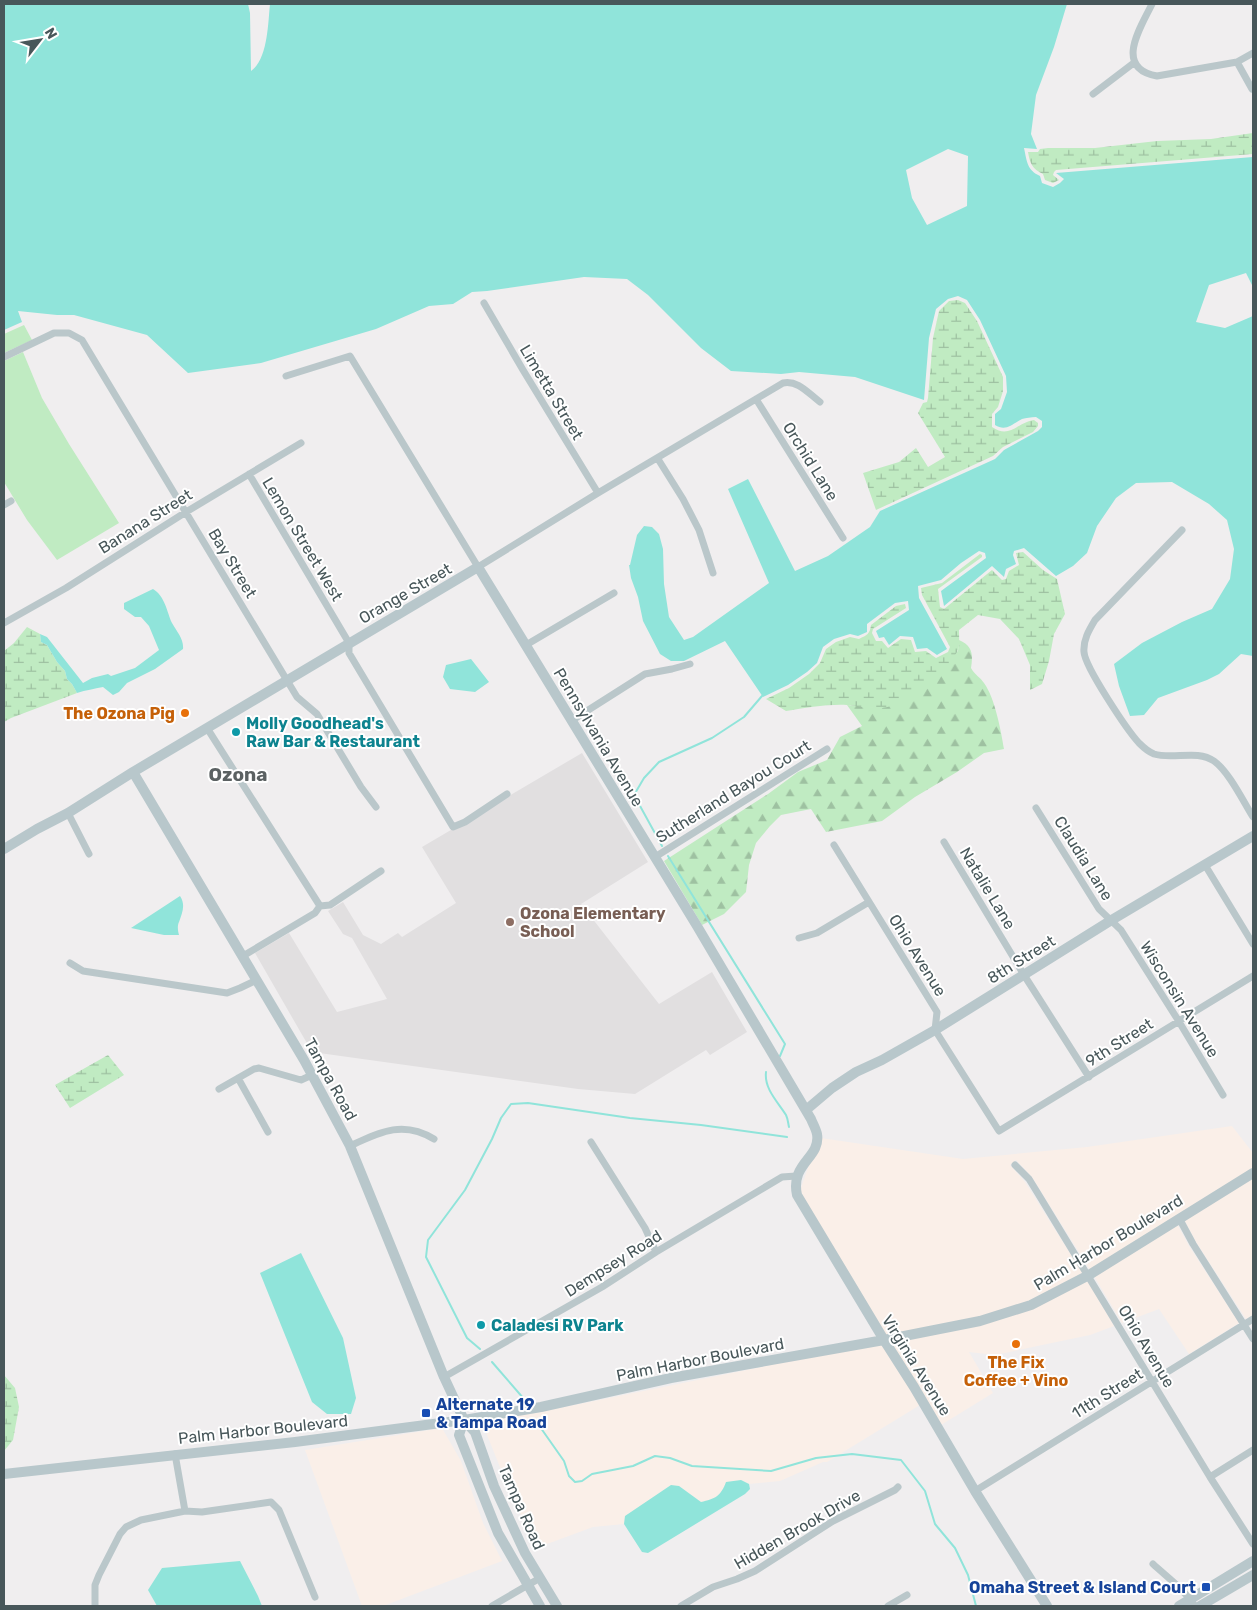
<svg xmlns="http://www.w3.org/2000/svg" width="1257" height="1610" font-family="Rubik,sans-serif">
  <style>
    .commercial { fill: #faefe8 }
    .education { fill: #e1dfe0 }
    .green { fill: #c0ebc2 }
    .forest { fill: url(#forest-firs) }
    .wetland { fill: url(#wetland-marsh) }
    .water { fill: #90e4da; fill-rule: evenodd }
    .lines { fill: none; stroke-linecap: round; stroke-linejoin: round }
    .stream { stroke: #90e4da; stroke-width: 2 }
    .street { stroke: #bac7ca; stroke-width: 7 }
    .secondary { stroke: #b8c7cb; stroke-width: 10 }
    .food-dot { fill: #e8710a; stroke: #fff; stroke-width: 2 }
    .culture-dot { fill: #0f9aa8; stroke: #fff; stroke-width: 2 }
    .education-dot { fill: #8d6e63; stroke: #fff; stroke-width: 2 }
    .transit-dot { fill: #1a4fb4; stroke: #fff; stroke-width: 2 }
    .labels { text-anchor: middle; stroke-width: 4; stroke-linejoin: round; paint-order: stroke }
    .street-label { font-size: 16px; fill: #48575a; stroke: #fff }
    .food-label { font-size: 16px; font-weight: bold; fill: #c56008; stroke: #fff; text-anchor: end }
    .culture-label { font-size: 16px; font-weight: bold; fill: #0d838f; stroke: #fff; text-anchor: start }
    .education-label { font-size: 16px; font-weight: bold; fill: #785e54; stroke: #fff; text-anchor: start }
    .transit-label { font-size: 16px; font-weight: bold; fill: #164399; stroke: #fff; text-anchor: start }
    .quarter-label { font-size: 19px; font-weight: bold; fill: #5b6162; stroke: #fff }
  </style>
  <defs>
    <pattern id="forest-firs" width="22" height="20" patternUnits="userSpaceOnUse" patternTransform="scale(1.25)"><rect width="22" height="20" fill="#c0ebc2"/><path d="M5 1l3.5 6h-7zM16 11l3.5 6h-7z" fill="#9ec1a1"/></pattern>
    <pattern id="wetland-marsh" width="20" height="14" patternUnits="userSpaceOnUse" patternTransform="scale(1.25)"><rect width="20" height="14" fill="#c0ebc2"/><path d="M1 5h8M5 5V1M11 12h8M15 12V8" fill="none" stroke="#9ec1a1"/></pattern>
  </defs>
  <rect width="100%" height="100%" fill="#f0eeef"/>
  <path class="commercial" d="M 1232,1126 L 1253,1153 L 1253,1169 L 1090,1270 L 1032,1177 L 1016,1160 L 1010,1165 L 1025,1182 L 1083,1274 L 1029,1301 L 979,1317 L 886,1336 L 801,1193 L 801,1188 L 810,1162 L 821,1138 L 963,1159 L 1087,1147 Z
    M 1253,1177 L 1253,1315 L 1246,1319 L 1196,1242 L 1184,1219 Z
    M 1177,1224 L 1189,1246 L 1239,1323 L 1189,1354 L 1159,1309 L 1122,1323 L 1094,1276 Z
    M 1087,1280 L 1114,1326 L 1090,1335 L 995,1355 L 969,1352 L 993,1393 L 941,1425 L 890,1343 L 980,1324 Z
    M 881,1344 L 920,1405 L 827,1462 L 823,1462 L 780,1481 L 749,1484 L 741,1480 L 723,1490 L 713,1500 L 701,1502 L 679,1486 L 625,1516 L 624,1524 L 593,1527 L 539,1547 L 515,1504 L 487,1435 L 484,1421 L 540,1412 L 820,1355 Z
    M 442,1428 L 461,1461 L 483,1523 L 502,1561 L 383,1606 L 362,1606 L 305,1450 Z"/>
  <path class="education" d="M 582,753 L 648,862 L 581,904 L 659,1004 L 712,972 L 747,1032 L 710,1055 L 706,1050 L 635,1094 L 578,1089 L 312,1052 L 255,953 L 289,933 L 337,1012 L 387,999 L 352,938 L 343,934 L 328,911 L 343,902 L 363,935 L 381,944 L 398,933 L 402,937 L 456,903 L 422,847 Z"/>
  <path class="green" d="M 24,325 L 32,340 L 4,353 L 4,334 Z
    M 23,352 L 42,398 L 69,444 L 119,523 L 57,560 L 27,520 L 4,482 L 4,361 Z"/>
  <path class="forest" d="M 959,640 C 973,646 973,655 971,668 C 975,675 980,677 984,683 C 995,698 1001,731 1004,749 L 984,753 L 957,772 L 915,797 L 882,821 L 826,832 L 811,809 L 781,815 L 770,826 L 756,843 L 749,865 L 746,892 L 724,914 L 702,925 L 664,861 L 768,794 L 798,772 L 827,760 L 840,737 L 862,726 L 847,705 L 881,708 L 958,651 Z"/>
  <path class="wetland" d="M 1253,133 L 1253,154 L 1056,170 L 1054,172 L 1053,175 L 1059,180 L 1053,183 L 1045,180 L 1043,174 C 1032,169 1030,163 1028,152 L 1038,152 L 1040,149 L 1048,148 L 1095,148 L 1157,141 L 1211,139 Z
    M 958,300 L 965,303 L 977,321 L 1003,377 L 1003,391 L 998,407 L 992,414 L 992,427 C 1010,439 1016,423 1034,420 L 1038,423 L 1038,426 L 1033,432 L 1003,447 L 993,456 L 876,510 L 863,473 L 899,462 L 916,448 L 928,467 L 945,457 L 918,413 L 923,403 L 927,402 L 928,398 L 933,338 L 939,311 L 949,301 Z
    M 1023,552 L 1043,570 L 1057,579 L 1065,614 L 1054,634 L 1049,661 L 1042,684 L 1030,690 L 1030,665 L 1019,639 L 1000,619 L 978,615 L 959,630 C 959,636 960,647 957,652 C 945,673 905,706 882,708 C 871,709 858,706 847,705 C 827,704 806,708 786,711 L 766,699 L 789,688 L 809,674 L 820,663 L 826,649 L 836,642 L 850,637 L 859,639 C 867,635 870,634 871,625 L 896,606 L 905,604 L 906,608 L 873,629 L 872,633 L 876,641 L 882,641 L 888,648 L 901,639 L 911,640 L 915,652 L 926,651 L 936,658 L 948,652 L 950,647 L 922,595 L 921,588 L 942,583 L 980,554 L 982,555 L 982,557 L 938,589 L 940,607 L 944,609 L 992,570 L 1002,580 L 1006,579 L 1009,571 L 1019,565 L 1016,553 Z
    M 27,627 L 40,634 L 41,642 L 47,645 L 57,662 L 65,671 L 67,679 L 72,684 L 77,693 L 11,718 L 4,722 L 4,651 L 14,643 Z
    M 108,1055 L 124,1075 L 70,1108 L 55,1085 Z
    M 4,1375 L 15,1388 L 19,1407 L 13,1440 L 4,1451 Z"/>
  <path class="water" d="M 4,4 L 248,4 L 250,13 L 251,71 C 268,59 268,23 270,4 L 1067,4 L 1054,47 L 1036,95 L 1031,134 L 1037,149 L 1024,148 C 1027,162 1027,170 1040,176 L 1042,183 L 1053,187 L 1060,183 L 1064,179 L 1056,173 L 1253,157 L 1253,287 L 1246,273 L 1209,285 L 1196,322 L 1225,328 L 1253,316 L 1253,656 L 1241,654 L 1219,674 L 1207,680 L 1158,698 L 1144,715 L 1130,716 L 1119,686 L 1114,664 L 1142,643 L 1182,622 L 1212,609 L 1230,579 L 1234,549 L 1227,520 L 1209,504 L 1172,482 L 1136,483 L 1116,498 L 1097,526 L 1087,553 L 1073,566 L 1056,576 L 1024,548 L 1014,551 L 1013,555 L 1016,564 L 1006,569 L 1004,577 L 992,566 L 944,606 L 941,591 L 986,558 L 985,553 L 979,551 L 961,563 L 941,580 L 918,586 L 919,598 L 947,649 L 937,655 L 927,648 L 917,649 L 913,637 L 900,636 L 889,645 L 884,637 L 879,638 L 876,631 L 909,610 L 908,601 L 895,603 L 867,624 L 867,632 L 858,636 L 850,634 L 834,639 L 823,647 L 817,663 L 807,672 L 788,685 L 763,697 L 725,641 L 684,661 L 671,661 L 660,654 L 643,621 L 638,597 L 631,578 L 629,565 L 630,565 L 637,535 L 644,526 L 652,527 L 659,534 L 663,549 L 664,584 L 669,617 L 684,640 L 693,637 L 769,583 L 728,489 L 748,479 L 795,571 L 828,556 L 870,527 L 880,511 L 995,459 L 1004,450 L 1038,431 L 1042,427 L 1042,421 L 1036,417 C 1031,417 1026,418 1022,419 C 1012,424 1006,432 995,425 L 995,414 L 1001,409 L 1007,392 L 1006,376 L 980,320 L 967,300 L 958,296 L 948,299 L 936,309 L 929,338 L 924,400 L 855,377 L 799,372 L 781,374 L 731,371 L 701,348 L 648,295 L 627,279 L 584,277 L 487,291 L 472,292 L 453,304 L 429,306 L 376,329 L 261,363 L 188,373 L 147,335 L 74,315 L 57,315 L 18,311 L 22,322 L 4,330 ZM 948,149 L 968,156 L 967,206 L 927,225 L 912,198 L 906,170 Z
    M 153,589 C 165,596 167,612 172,623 C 177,632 184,639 183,649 L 155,669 L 127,683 L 119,692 L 113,695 L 103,687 C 94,689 86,690 77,693 L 72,684 L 67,679 L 65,671 L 57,662 L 47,645 L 41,642 L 40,634 L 47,637 L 83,683 L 92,678 L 108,674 L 111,676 L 135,668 L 159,650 L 149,626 L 141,617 L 135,617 L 124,609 L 124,603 Z
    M 471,659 L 489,682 L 475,692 L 450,689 L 443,677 L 446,665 Z
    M 180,896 C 186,905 182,913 179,922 C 177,926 178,931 179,935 L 164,935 L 131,928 Z
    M 301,1253 L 343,1338 L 356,1398 L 351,1414 L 327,1414 L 312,1402 L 260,1273 Z
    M 741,1480 L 749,1484 L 750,1489 L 745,1494 L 648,1553 L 642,1552 L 624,1524 L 625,1516 L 671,1485 L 679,1486 L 701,1502 C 715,1499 721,1496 726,1482 Z
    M 240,1561 L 258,1596 L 262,1606 L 157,1606 L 148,1590 L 162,1568 Z"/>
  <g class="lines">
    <path class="stream" d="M 662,846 L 634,795 L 644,778 L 659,762 L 712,738 L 744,717 L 762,696
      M 668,856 L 785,1044 L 780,1056
      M 766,1072 C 764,1089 778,1102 786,1115 C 788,1119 788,1123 789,1127
      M 480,1349 L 467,1338 L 426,1257 L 428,1240 L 465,1190 L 492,1139 L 501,1118 L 511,1104 L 528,1103 L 630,1118 L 701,1125 L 787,1137
      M 492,1362 L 524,1399
      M 538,1424 L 564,1461 L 569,1476 L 575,1482 L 582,1481 L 592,1474 L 633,1466 L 655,1456 L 670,1458 L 692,1466 L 771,1471 L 816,1458 L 852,1454 L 901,1460 L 925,1491 L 935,1524 L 955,1548 L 968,1575 L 976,1606"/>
    <path class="street" d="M 1152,4 C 1141,27 1113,68 1157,76 L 1237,62 L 1253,53
      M 1237,62 L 1252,89
      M 1093,94 L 1135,62
      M 484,303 L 523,370 L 598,493
      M 4,357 L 54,333 L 69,333 L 82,340 L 297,697 L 317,714 L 361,787 L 376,807
      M 286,376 L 350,356 L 478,567 L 598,493 L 783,383 C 798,380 808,393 820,402
      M 756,399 L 843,538
      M 658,459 L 683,499 L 699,530 L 713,573
      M 249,474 L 349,643 L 349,653 L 453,827 L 465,822 L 507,794
      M 4,505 L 11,501
      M 1182,530 L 1095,620 C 1089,630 1083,640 1084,652 C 1085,667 1127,730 1139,743 C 1143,747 1149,752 1154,754 C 1173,760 1197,749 1214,761 C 1229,772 1243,801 1253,817
      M 4,623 L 66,588 L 186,512 L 301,443
      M 526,645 L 614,593
      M 571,721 L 645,674 L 672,669 L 690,664
      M 207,728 L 320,906
      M 1036,808 L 1099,909 L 1121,930 L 1178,1020 L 1223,1095
      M 68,813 L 89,854
      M 944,842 L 1024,975 L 1089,1077
      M 834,845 L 937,1012 L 935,1030 L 999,1131 L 1253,976
      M 655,857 L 827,749
      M 1205,865 L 1253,944
      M 320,906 L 330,905 L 381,871
      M 799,938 L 817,933 L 869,902
      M 243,956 L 315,913 L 320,906
      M 70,963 L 83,971 L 227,993 L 240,988 L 257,980
      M 238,1078 L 268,1132
      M 219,1089 L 254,1069 L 259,1068 L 301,1080 L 312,1075
      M 591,1142 L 645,1228 L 656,1252
      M 350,1146 C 380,1132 403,1120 434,1139
      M 1015,1165 L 1029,1179 L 1037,1192 L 1210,1477 L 1253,1544
      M 1179,1218 L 1193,1244 L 1253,1339
      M 444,1377 L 602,1287 L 656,1252 L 782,1177 L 796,1176
      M 175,1454 L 185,1511
      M 1210,1477 L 1253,1450
      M 975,1491 L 1253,1319
      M 1153,1564 C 1167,1577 1184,1589 1195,1606
      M 95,1606 L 95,1585 L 99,1575 L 120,1534 L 126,1527 L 141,1520 L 185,1511 L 202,1512 L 271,1502 L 279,1510 L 315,1597
      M 492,1606 L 540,1578
      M 681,1606 L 713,1587 L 737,1579 L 755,1571 L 833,1521 L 895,1490 L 898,1487
      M 888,1606 L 907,1595"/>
    <path class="secondary" d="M 133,772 L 304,1060 L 350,1146 L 444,1377 L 464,1420 L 475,1432 L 494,1486 L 525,1553 L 557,1606
      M 4,849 L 37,829 L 68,813 L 133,772 L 478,567 L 697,926 L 811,1119 C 813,1124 816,1129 817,1134 C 821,1158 790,1163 797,1195 L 884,1340 L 914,1387 L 975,1491 L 1047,1606
      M 806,1110 L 832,1088 L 856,1072 L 882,1060 L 935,1030 L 1110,921 L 1253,836
      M 464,1420 L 459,1435 L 498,1533 L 540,1606
      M 4,1474 L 295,1442 L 464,1420 L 541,1407 L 671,1378 L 884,1340 L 980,1321 L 1031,1305 L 1089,1275 L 1253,1173
      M 1179,1606 L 1253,1561
      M 1200,1606 L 1253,1575"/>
  </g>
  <g class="food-dot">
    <circle cx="185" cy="713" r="5"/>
    <circle cx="1016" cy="1344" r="5"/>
  </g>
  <g class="culture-dot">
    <circle cx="236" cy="732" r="5"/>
    <circle cx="481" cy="1325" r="5"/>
  </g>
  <circle class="education-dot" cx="510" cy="922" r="5"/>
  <g class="transit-dot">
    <rect x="421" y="1408" width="10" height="10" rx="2.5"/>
    <rect x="1201" y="1582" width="10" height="10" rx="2.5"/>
  </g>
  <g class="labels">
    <g class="street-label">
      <text transform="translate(552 392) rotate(59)" y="6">Limetta Street</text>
      <text transform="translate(811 461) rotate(58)" y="6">Orchid Lane</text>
      <text transform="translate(145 521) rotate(-32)" y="6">Banana Street</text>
      <text transform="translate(303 539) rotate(59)" y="6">Lemon Street West</text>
      <text transform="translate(233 563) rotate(59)" y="6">Bay Street</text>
      <text transform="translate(405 593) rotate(-30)" y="6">Orange Street</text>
      <text transform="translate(599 737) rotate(59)" y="6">Pennsylvania Avenue</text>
      <text transform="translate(733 791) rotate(-32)" y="6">Sutherland Bayou Court</text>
      <text transform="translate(1084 858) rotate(58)" y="6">Claudia Lane</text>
      <text transform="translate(988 888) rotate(59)" y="6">Natalie Lane</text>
      <text transform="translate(918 955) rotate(58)" y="6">Ohio Avenue</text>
      <text transform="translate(1021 959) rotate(-32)" y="6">8th Street</text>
      <text transform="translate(1180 999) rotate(58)" y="6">Wisconsin Avenue</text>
      <text transform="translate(1119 1042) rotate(-32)" y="6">9th Street</text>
      <text transform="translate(331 1079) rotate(61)" y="6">Tampa Road</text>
      <text transform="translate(1108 1242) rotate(-31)" y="6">Palm Harbor Boulevard</text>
      <text transform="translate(613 1263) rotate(-32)" y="6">Dempsey Road</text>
      <text transform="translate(1147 1346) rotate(59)" y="6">Ohio Avenue</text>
      <text transform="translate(700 1359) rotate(-11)" y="6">Palm Harbor Boulevard</text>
      <text transform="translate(917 1365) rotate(58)" y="6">Virginia Avenue</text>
      <text transform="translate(1107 1393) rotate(-32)" y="6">11th Street</text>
      <text transform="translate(263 1429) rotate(-6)" y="6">Palm Harbor Boulevard</text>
      <text transform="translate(522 1507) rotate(66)" y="6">Tampa Road</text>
      <text transform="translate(797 1529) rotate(-30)" y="6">Hidden Brook Drive</text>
    </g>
    <g class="food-label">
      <text x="175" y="719">The Ozona Pig</text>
      <text x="1016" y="1368" text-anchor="middle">The Fix<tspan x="1016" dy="18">Coffee + Vino</tspan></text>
    </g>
    <g class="culture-label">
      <text x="246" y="729">Molly Goodhead's<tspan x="246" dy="18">Raw Bar &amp; Restaurant</tspan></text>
      <text x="491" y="1331">Caladesi RV Park</text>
    </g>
    <g class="education-label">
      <text x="520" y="919">Ozona Elementary<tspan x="520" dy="18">School</tspan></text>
    </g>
    <g class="transit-label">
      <text x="436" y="1410">Alternate 19<tspan x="436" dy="18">&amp; Tampa Road</tspan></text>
      <text x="1196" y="1593" text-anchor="end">Omaha Street &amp; Island Court</text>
    </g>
    <g class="quarter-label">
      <text x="238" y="781">Ozona</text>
    </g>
  </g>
  <rect width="1257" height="1610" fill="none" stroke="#48575a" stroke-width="10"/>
  <g transform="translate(40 40) rotate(59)" stroke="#ffffff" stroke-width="4" paint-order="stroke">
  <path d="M0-4L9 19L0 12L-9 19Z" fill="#48575a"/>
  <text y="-8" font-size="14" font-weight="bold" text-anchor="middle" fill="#48575a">N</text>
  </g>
</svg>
